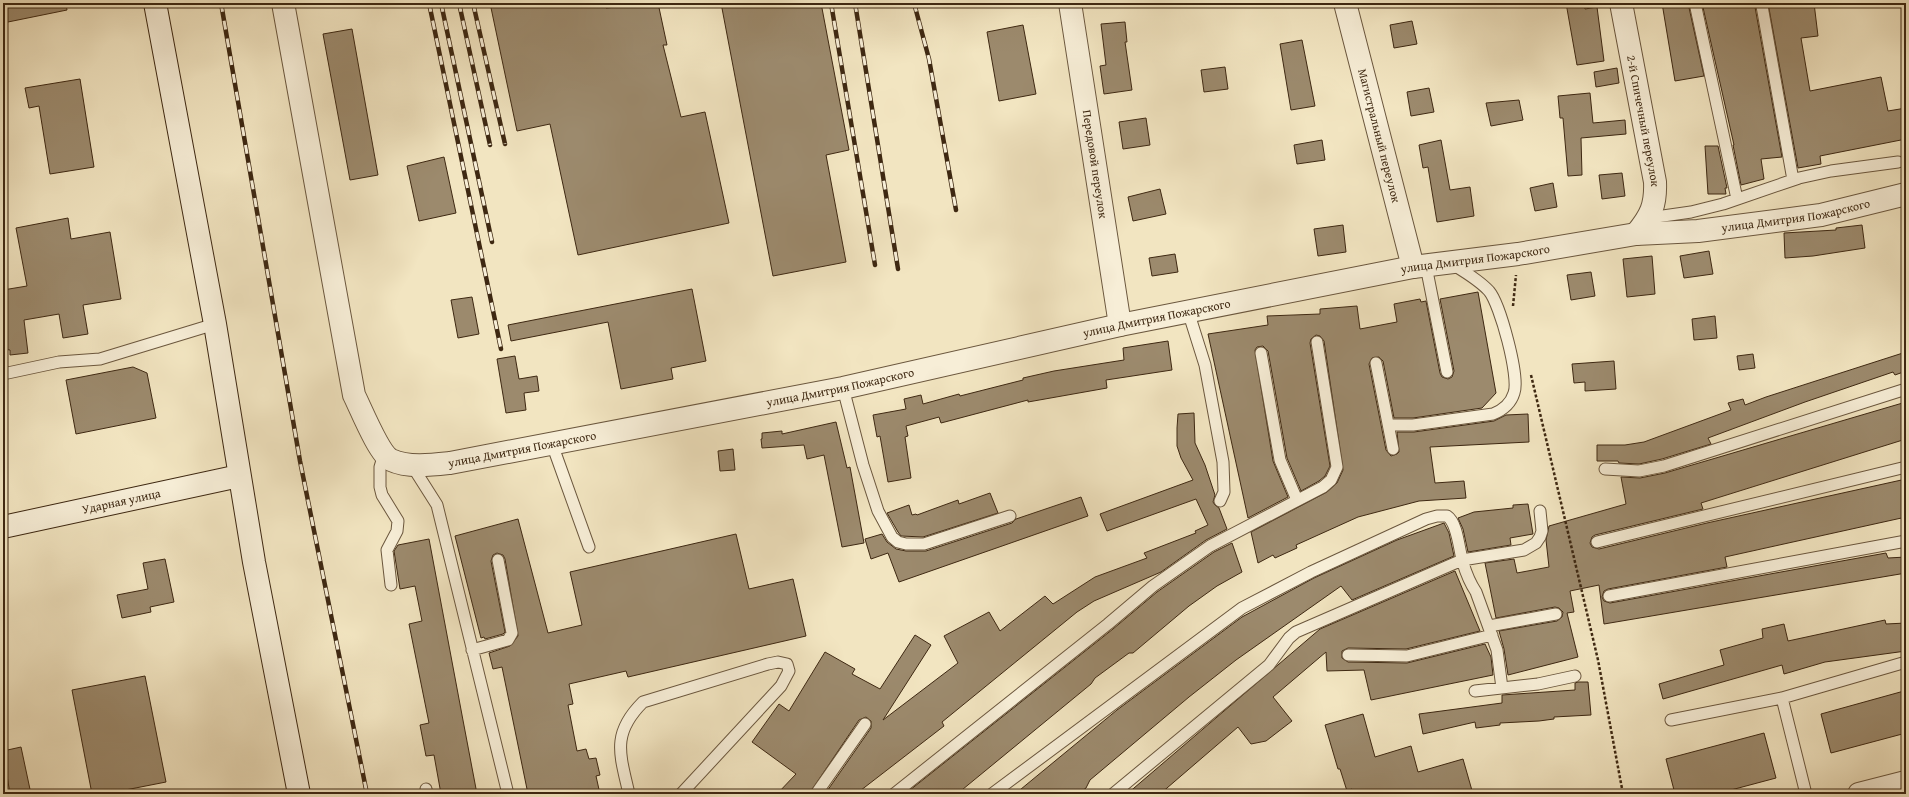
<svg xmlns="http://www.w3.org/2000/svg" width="1909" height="797" font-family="'Gentium Book Plus',serif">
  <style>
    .building { fill: #9c8a6d; stroke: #3e2812 }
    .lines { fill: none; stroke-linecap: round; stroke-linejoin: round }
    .lane-casing { stroke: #6b573e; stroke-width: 13 }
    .street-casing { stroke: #6b573e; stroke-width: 24 }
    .secondary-casing { stroke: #3e2812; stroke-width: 24 }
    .path { stroke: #3e2812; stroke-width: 2.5; stroke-dasharray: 3 2; stroke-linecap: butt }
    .lane { stroke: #f7eed7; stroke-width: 11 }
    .street { stroke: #f7eed7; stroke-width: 22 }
    .secondary { stroke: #f7eed7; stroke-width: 22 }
    .rail-casing { stroke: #3e2812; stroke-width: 4.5 }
    .rail { stroke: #f7eed7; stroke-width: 3; stroke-dasharray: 9; stroke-linecap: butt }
    .labels { text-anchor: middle; stroke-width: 3; stroke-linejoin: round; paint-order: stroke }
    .street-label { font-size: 12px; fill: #3e2812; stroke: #f7eed7 }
  </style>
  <rect width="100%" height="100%" fill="#f2e5c1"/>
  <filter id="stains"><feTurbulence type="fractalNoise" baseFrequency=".005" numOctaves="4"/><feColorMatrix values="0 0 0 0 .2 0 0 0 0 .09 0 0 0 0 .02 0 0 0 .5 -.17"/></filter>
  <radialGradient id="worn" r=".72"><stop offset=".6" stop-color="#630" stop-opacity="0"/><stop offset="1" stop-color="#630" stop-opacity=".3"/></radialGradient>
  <path class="building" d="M 3,3 L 66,3 L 67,10 L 3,23 Z
    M 490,3 L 605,3 L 606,8 L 658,3 L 667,45 L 663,45 L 681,117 L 705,112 L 729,223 L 578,255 L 550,124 L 517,131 Z
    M 721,3 L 821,3 L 849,150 L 826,155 L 846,262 L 773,276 Z
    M 1566,3 L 1584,3 L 1585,9 L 1597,7 L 1604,61 L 1577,65 Z
    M 1662,3 L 1688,3 L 1704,76 L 1675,81 Z
    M 1702,3 L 1756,3 L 1755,7 L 1782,157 L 1761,159 L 1764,179 L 1741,185 L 1733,145 L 1734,145 Z
    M 1768,3 L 1814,3 L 1818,36 L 1801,38 L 1810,91 L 1881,77 L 1888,111 L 1906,108 L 1906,139 L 1820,156 L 1821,164 L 1798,168 Z
    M 1412,21 L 1417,44 L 1394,48 L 1390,25 Z
    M 1125,22 L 1127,42 L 1125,42 L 1132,90 L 1104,94 L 1100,66 L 1106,65 L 1101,24 Z
    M 1023,25 L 1036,94 L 999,101 L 987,32 Z
    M 352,29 L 378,175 L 350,180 L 323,34 Z
    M 1302,40 L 1315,106 L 1291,110 L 1280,44 Z
    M 1225,67 L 1228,89 L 1204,92 L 1201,70 Z
    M 1617,68 L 1619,83 L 1596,87 L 1594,72 Z
    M 80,79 L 94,167 L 50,174 L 39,106 L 29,108 L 25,88 Z
    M 1429,88 L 1434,112 L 1411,116 L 1407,92 Z
    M 1590,93 L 1593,123 L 1625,120 L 1626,134 L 1581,138 L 1582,175 L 1568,176 L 1563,118 L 1560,118 L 1558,96 Z
    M 1519,100 L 1523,120 L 1491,126 L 1486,103 Z
    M 1146,118 L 1150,145 L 1123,149 L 1119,122 Z
    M 1322,140 L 1325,160 L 1297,164 L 1294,145 Z
    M 1441,140 L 1450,190 L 1470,187 L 1474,216 L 1437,222 L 1428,167 L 1423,168 L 1419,145 Z
    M 1705,146 L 1718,146 L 1727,188 L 1725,188 L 1726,194 L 1708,194 Z
    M 444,157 L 456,213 L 419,221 L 407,166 Z
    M 1622,173 L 1625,196 L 1602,199 L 1599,175 Z
    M 1553,183 L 1557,207 L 1535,211 L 1530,188 Z
    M 1160,189 L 1166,214 L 1133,221 L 1128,197 Z
    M 68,218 L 71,239 L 110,232 L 121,299 L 83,305 L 88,334 L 63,338 L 59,314 L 24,320 L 28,353 L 10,355 L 10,350 L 3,349 L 3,290 L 27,286 L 16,228 Z
    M 1343,225 L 1346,252 L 1318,256 L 1314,229 Z
    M 1862,225 L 1865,248 L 1813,256 L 1785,258 L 1784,233 L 1836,230 L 1836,228 Z
    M 1709,251 L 1713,274 L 1684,278 L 1680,256 Z
    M 1175,254 L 1178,272 L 1152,276 L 1149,258 Z
    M 1652,256 L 1655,294 L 1627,297 L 1623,259 Z
    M 1591,272 L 1595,296 L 1571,300 L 1567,275 Z
    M 692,289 L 706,361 L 671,368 L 673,379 L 621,389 L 608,322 L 511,341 L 508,325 Z
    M 1478,292 L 1496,393 L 1482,408 L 1413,418 L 1394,418 L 1383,361 L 1379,357 L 1372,358 L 1369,364 L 1386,450 L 1391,456 L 1397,454 L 1399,452 L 1397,432 L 1414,432 L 1494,421 L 1506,415 L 1528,414 L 1529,442 L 1430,447 L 1435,483 L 1464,481 L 1466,498 L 1419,501 L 1358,517 L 1296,545 L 1297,548 L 1275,558 L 1273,555 L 1258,563 L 1251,532 L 1327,492 L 1337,483 L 1343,470 L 1324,341 L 1320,336 L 1316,335 L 1311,339 L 1310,343 L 1330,466 L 1325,476 L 1319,481 L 1301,491 L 1287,458 L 1268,351 L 1263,346 L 1257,347 L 1255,350 L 1273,461 L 1288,497 L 1248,518 L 1208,334 L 1268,325 L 1267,316 L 1320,314 L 1320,309 L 1357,306 L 1360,329 L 1397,322 L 1394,304 L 1420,299 L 1421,302 L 1426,301 L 1440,373 L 1442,377 L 1448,379 L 1452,377 L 1454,371 L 1440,299 Z
    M 472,297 L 479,334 L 458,338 L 451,300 Z
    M 1715,316 L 1717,338 L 1694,340 L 1692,319 Z
    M 1168,341 L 1172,370 L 1106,380 L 1107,388 L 1028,402 L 1028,400 L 941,423 L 939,417 L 906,426 L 908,436 L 905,437 L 911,478 L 888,482 L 880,436 L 877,437 L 873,415 L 906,409 L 904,399 L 921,395 L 923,404 L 959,394 L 960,396 L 1023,380 L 1023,378 L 1054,371 L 1124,360 L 1123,348 Z
    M 1906,352 L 1906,371 L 1895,375 L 1893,372 L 1805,402 L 1708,438 L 1711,444 L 1662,459 L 1639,464 L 1619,463 L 1618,461 L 1597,461 L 1597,445 L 1625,445 L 1644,442 L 1731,410 L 1728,403 L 1743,399 L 1745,405 L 1766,397 Z
    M 1753,354 L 1755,368 L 1739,370 L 1737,356 Z
    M 515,356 L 519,379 L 537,376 L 539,391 L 524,393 L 526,410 L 506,413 L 497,359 Z
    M 1614,361 L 1616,389 L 1585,391 L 1585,382 L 1574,383 L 1572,364 Z
    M 133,367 L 147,373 L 156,418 L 76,434 L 66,380 Z
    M 1906,402 L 1906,439 L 1701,503 L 1703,509 L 1595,535 L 1592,537 L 1590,543 L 1592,547 L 1599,549 L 1707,523 L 1906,479 L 1906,517 L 1725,557 L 1727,567 L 1608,589 L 1604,591 L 1602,597 L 1604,601 L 1610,603 L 1886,553 L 1888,558 L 1906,557 L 1906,573 L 1604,624 L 1599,585 L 1570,591 L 1574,612 L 1567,613 L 1578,657 L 1508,675 L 1504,649 L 1499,631 L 1557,621 L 1562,617 L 1563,612 L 1559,608 L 1555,607 L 1496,618 L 1485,563 L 1514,559 L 1517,573 L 1549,567 L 1546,540 L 1549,526 L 1626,504 L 1621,477 L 1640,478 L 1665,473 Z
    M 1194,413 L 1195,443 L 1205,465 L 1215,495 L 1213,502 L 1215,505 L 1219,508 L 1227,529 L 1206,540 L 1161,572 L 1094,601 L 1077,612 L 942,722 L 944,726 L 856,794 L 825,794 L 871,728 L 871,721 L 866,717 L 859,720 L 809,794 L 777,794 L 796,774 L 752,742 L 779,704 L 789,711 L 825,652 L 855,669 L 852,674 L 880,689 L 915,635 L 931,645 L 883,720 L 958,663 L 944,636 L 989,612 L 1000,631 L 1045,596 L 1053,604 L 1095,577 L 1147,558 L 1144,553 L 1196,533 L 1195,531 L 1208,525 L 1196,499 L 1107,531 L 1100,514 L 1193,480 L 1181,458 L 1177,446 L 1177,428 L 1178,414 Z
    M 836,422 L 847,468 L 850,467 L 864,543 L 842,547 L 824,455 L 807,459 L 804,445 L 762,448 L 761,439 L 762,439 L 762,433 L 782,431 L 782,434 Z
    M 733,449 L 735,470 L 720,471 L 718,451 Z
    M 990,493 L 998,513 L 923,537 L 901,536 L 898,532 L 887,513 L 909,505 L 912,515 L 916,514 L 917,515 L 958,500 L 959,504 Z
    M 1081,497 L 1088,516 L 899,582 L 888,553 L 871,559 L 865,539 L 882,534 L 887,542 L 896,549 L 906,551 L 926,551 L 1012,523 L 1016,519 Z
    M 1528,504 L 1533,534 L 1510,538 L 1511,545 L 1468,552 L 1463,529 L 1458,518 L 1474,512 L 1513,508 L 1513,505 Z
    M 518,519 L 548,633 L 582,625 L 570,572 L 736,534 L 749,589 L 793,579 L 806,636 L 628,677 L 626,671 L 569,684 L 573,704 L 568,705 L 577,751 L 586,749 L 589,759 L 596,758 L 600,775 L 596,776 L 600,794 L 528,794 L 502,667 L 493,669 L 489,653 L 510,646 L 518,636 L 505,559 L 503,555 L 497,553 L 493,555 L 491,561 L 505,632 L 503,634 L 485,639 L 484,637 L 481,638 L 455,536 Z
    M 1444,523 L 1449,533 L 1454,556 L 1352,600 L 1341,586 L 1236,660 L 1189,697 L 1090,780 L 1086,788 L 1078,794 L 1015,794 L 1117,710 L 1242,617 L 1314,578 L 1397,540 Z
    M 429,539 L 462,715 L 477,794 L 441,794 L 434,755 L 426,756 L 420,725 L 429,723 L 409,624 L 422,621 L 415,586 L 400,589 L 394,551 L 398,545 Z
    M 1232,543 L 1242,572 L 1217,586 L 1189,606 L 1133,653 L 1129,653 L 1095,678 L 1091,684 L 957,794 L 905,794 L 1113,629 L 1157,592 L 1214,552 Z
    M 165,559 L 174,602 L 150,607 L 151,612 L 122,618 L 117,595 L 148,589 L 143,563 Z
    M 1455,571 L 1480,631 L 1406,649 L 1348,648 L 1342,651 L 1342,658 L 1348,662 L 1407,663 L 1485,644 L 1491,657 L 1493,675 L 1371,700 L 1364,670 L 1327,671 L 1326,652 L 1273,697 L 1292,721 L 1266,741 L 1251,744 L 1238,727 L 1160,794 L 1127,794 L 1320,629 Z
    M 1885,620 L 1886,624 L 1906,623 L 1906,651 L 1825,662 L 1784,674 L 1782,665 L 1663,699 L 1659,684 L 1724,665 L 1720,650 L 1763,638 L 1762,629 L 1784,624 L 1788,641 Z
    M 145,676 L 166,782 L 105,794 L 92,794 L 72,690 Z
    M 1578,682 L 1588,682 L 1591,715 L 1554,717 L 1554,719 L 1539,721 L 1500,723 L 1500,725 L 1476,728 L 1475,722 L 1423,734 L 1419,714 L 1502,703 L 1502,695 L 1575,690 L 1575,683 Z
    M 1904,691 L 1906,700 L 1906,733 L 1831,753 L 1821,714 Z
    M 1363,714 L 1375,757 L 1411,746 L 1418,772 L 1463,759 L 1473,794 L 1353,794 L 1352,789 L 1347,791 L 1340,769 L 1338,769 L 1325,725 Z
    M 1764,733 L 1776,778 L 1716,794 L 1675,794 L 1666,759 Z
    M 21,747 L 31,794 L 10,794 L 3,751 Z"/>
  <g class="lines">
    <defs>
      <path id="lane" d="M 1695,3 L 1737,199
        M 1762,6 L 1793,180
        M 1649,218 L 1691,212 L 1723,204 L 1799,178 L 1831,171 L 1898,162
        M 1426,266 L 1447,372
        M 1188,311 L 1205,365 L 1223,462 L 1224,492 L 1220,501
        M 1261,353 L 1280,460 L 1297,500
        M 1376,363 L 1393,449
        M 3,374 L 59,362 L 100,359 L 215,324
        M 843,388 L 863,465 L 878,511 L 892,537 L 898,542 L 906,544 L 924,544 L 1010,516
        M 1390,425 L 1413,425 L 1493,414 C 1503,410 1511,403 1514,393 C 1520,377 1500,304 1489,291 C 1479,280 1465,272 1452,264
        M 552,444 L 589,547
        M 384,454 L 380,467 L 380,487 L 382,495 L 398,521 L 397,531 L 387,550 L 391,585
        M 411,464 L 437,505 L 508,794
        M 1605,469 L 1639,471 L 1664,466 L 1906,389
        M 1597,542 L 1906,467
        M 1609,596 L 1906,541
        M 1489,626 L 1556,614
        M 472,650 L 508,640 L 512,633 L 498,560
        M 1348,655 L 1407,656 L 1492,635
        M 1475,691 L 1538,684 L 1575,676
        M 1671,720 L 1782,698
        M 426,789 L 427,794
        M 629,794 C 620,754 611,734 643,702 L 768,664 L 778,662 L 787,664 L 789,671 L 781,686 L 681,794
        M 816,794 L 865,724
        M 894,794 L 1108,624 L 1153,586 L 1210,546 L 1323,487 L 1331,480 L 1337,467 L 1317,342
        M 992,794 L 1242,608 L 1311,572 L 1426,519 L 1437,516 L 1447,516 C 1458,523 1459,551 1463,563 C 1466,573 1470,583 1476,592 L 1497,650 L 1502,688
        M 1113,794 L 1269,665 L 1289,638 L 1296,632 L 1462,560 L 1524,550 L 1536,543 L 1540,537 L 1542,531 L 1540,511
        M 1806,794 L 1782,698 L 1906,662"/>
      <g id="street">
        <path id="s1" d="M 283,3 L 354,395 C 361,409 379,454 391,460 C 408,468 432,465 450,463 L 843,388 L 1120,325 L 1413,267 L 1518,254 L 1636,234 L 1698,231 L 1821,215 L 1906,194"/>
        <path id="s2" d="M 1070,3 L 1120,325"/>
        <path id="s3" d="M 1345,3 L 1413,267"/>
        <path id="s4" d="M 1621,3 L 1655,182 C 1656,205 1651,216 1636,234"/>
        <path d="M 1859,794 L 1906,782"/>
      </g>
      <g id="secondary">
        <path d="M 155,3 L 215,324 L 254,562 L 299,794"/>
        <path id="s5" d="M 3,527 L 239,476"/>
      </g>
    </defs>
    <use href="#lane" class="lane-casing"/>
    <use href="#street" class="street-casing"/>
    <use href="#secondary" class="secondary-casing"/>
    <path class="path" d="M 1513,306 L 1516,275
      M 1531,375 L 1598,660 L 1623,794"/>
    <use href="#lane" class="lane"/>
    <use href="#street" class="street"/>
    <use href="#secondary" class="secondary"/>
    <defs>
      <path id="rail" d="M 221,3 L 300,461 L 367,794
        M 429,3 L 501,349
        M 441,3 L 492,242
        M 459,3 L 490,145
        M 473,3 L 505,144
        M 831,3 L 875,265
        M 855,3 L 898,269
        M 914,3 L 929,59 L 956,210"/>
    </defs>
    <use href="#rail" class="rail-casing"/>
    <use href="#rail" class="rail"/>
  </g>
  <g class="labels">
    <g class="street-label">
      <text dy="4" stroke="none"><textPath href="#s4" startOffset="120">2-й Спичечный переулок</textPath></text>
      <text dy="4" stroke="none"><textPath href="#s3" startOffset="137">Магистральный переулок</textPath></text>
      <text dy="4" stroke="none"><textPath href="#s2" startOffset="163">Передовой переулок</textPath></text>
      <text dy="4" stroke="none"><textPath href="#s1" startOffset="1903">улица Дмитрия Пожарского</textPath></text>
      <text dy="4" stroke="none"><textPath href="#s1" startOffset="1579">улица Дмитрия Пожарского</textPath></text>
      <text dy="4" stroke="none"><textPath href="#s1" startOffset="1255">улица Дмитрия Пожарского</textPath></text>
      <text dy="4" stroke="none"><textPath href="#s1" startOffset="931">улица Дмитрия Пожарского</textPath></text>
      <text dy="4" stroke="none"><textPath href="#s1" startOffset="607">улица Дмитрия Пожарского</textPath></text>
      <text dy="4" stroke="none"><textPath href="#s5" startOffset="121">Ударная улица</textPath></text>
    </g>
  </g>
  <rect width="1909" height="797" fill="none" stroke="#f2e5c1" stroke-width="16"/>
  <rect x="4" y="4" width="1901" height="789" fill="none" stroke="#3e2812" stroke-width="2"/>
  <rect x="8" y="8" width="1893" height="781" fill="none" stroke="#3e2812"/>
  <rect width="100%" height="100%" filter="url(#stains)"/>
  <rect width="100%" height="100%" fill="url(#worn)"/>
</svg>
